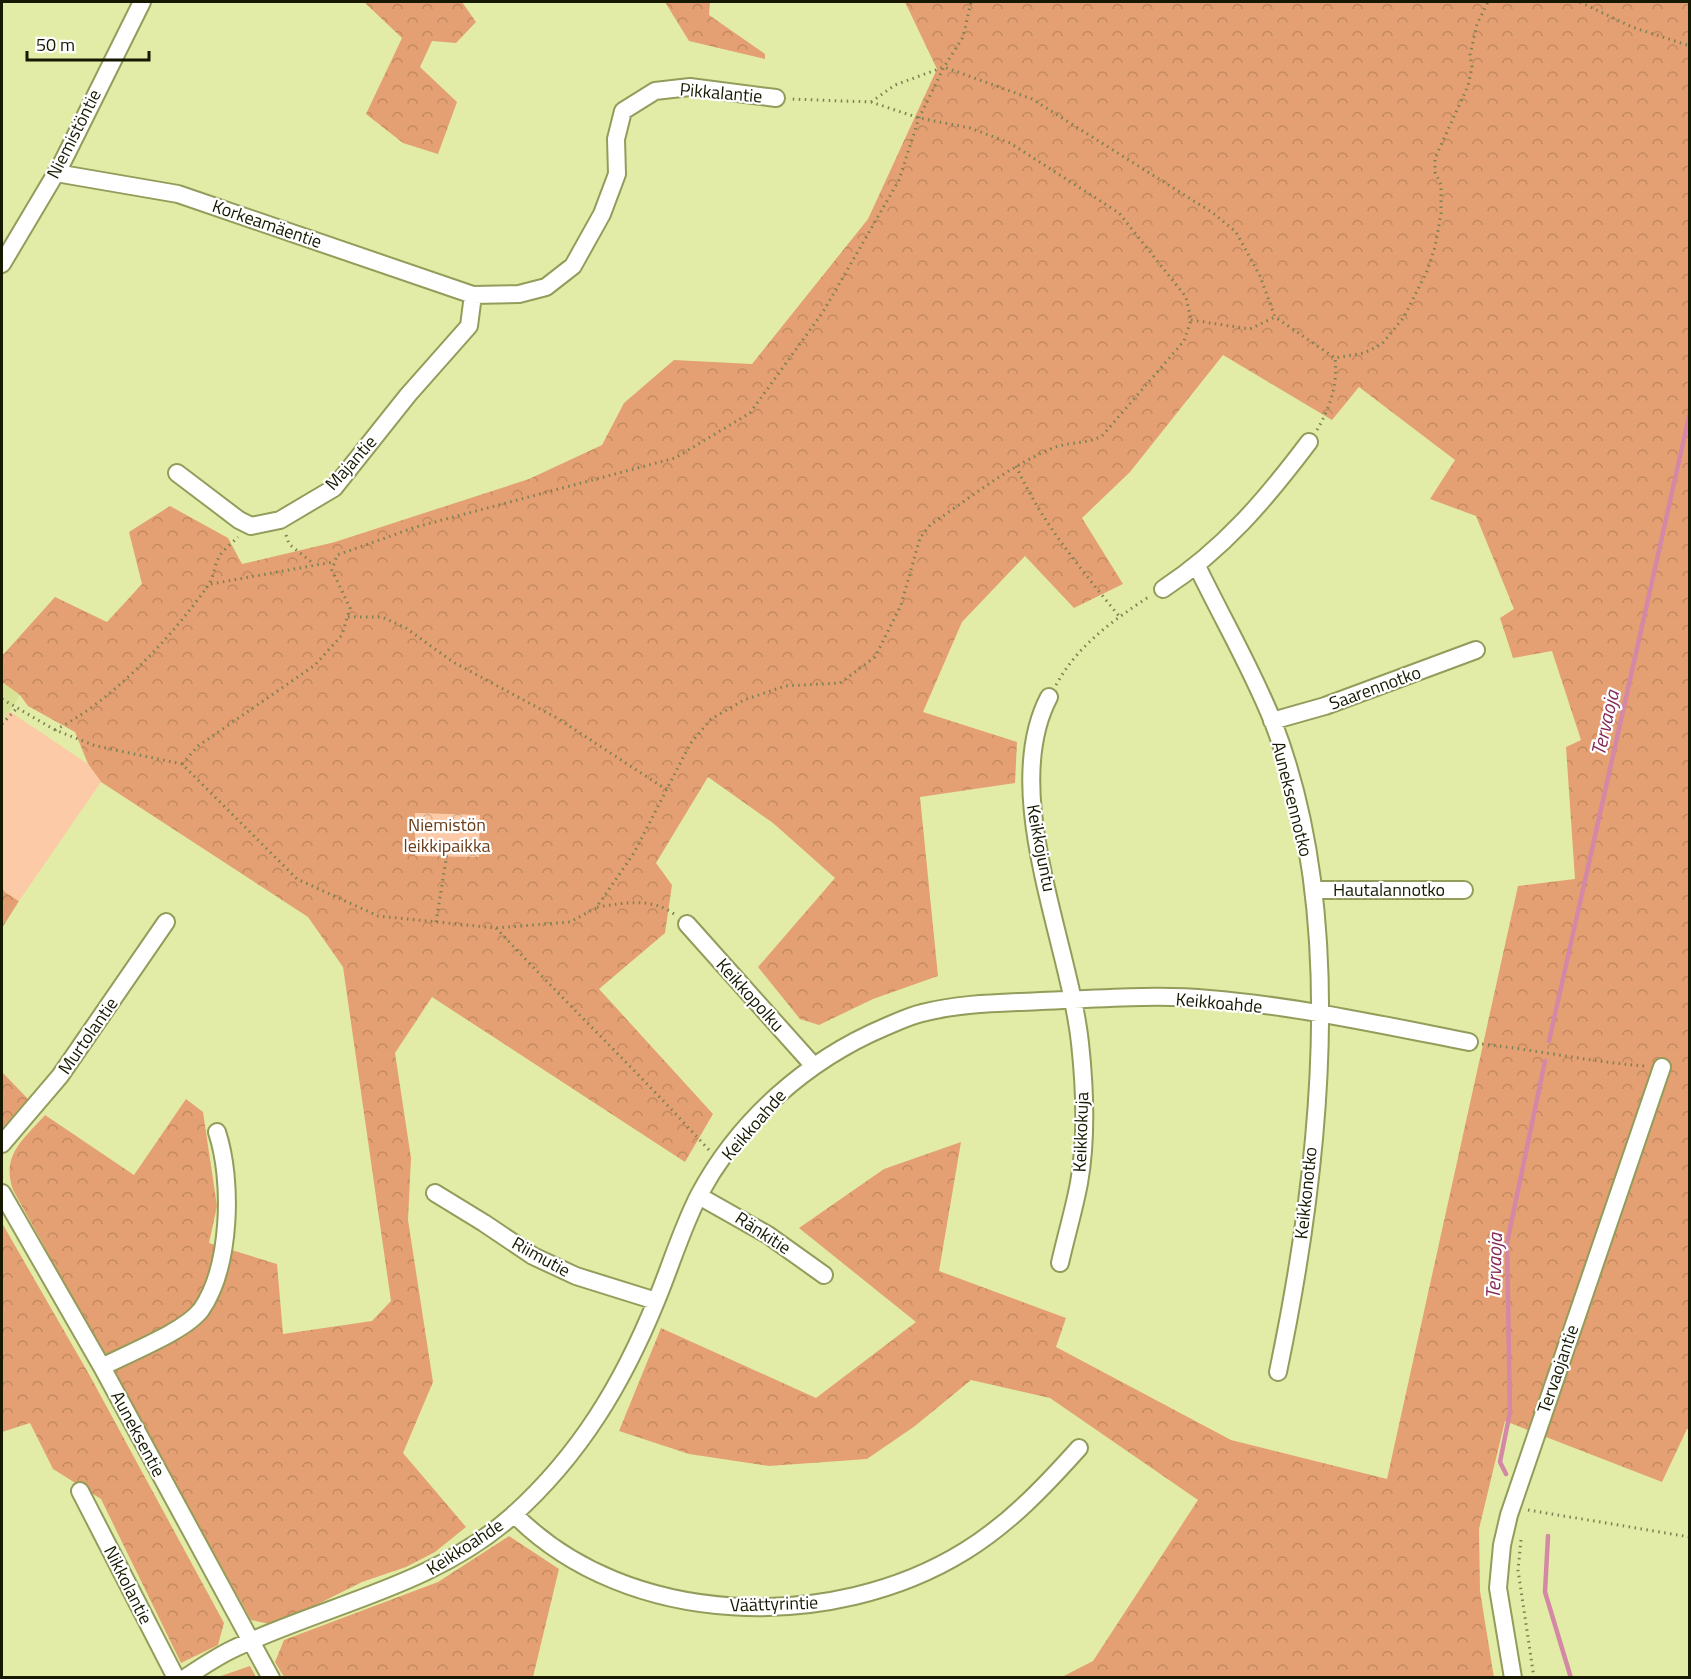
<svg xmlns="http://www.w3.org/2000/svg" width="1691" height="1679" font-family="'Titillium Web',sans-serif">
  <style>
    .built { fill: #d7e295 }
    .forest { fill: url(#forest-crowns) }
    .park { fill: url(#park-crowns) }
    .garden { fill: #fdcaa7 }
    .lines { fill: none; stroke-linecap: round; stroke-linejoin: round }
    .stream { stroke: #d588a6; stroke-width: 4.5 }
    .minor-casing { stroke: #939c5a; stroke-width: 20 }
    .path { stroke: #7a8152; stroke-width: 3; stroke-dasharray: 1.5 4.5; stroke-linecap: butt }
    .minor { stroke: #fff; stroke-width: 16 }
    .labels { text-anchor: middle; stroke-width: 4.5; stroke-linejoin: round; paint-order: stroke }
    .street-label { font-size: 18px; fill: #161900; stroke: #fff }
    .park-label { font-size: 18px; fill: #693c1a; stroke: #fff }
    .water-label { font-size: 20px; font-style: italic; fill: #842a54; stroke: #fff }
  </style>
  <defs>
    <pattern id="forest-crowns" width="20" height="18" patternUnits="userSpaceOnUse" patternTransform="scale(1.5)"><rect width="20" height="18" fill="#e4a072"/><path d="M2 6a3 3 0 1 1 6 0M12 15a3 3 0 1 1 6 0" fill="none" stroke="#c38961"/></pattern>
    <pattern id="park-crowns" width="20" height="18" patternUnits="userSpaceOnUse" patternTransform="scale(1.5)"><rect width="20" height="18" fill="#fdcaa7"/><path d="M2 6a3 3 0 1 1 6 0M12 15a3 3 0 1 1 6 0" fill="none" stroke="#d8ad8e"/></pattern>
  </defs>
  <rect width="100%" height="100%" fill="#e2eca7"/>
  <path class="built" d="M 2,682 L 20,695 L 2,723 Z"/>
  <path class="forest" d="M 364,2 L 462,2 L 476,22 L 456,43 L 432,41 L 420,67 L 457,102 L 438,154 L 403,143 L 366,114 L 402,38 Z
    M 665,2 L 710,2 L 709,15 L 765,54 L 765,59 L 689,41 Z
    M 905,2 L 1689,2 L 1689,1429 L 1687,1429 L 1662,1482 L 1505,1421 L 1479,1529 L 1480,1591 L 1494,1678 L 1062,1677 L 1093,1661 L 1198,1500 L 1050,1398 L 971,1380 L 915,1426 L 867,1459 L 769,1466 L 689,1454 L 619,1431 L 661,1328 L 816,1398 L 916,1322 L 799,1228 L 884,1169 L 961,1142 L 939,1271 L 1066,1318 L 1056,1347 L 1231,1440 L 1387,1479 L 1518,886 L 1575,879 L 1566,747 L 1581,740 L 1552,651 L 1513,658 L 1500,618 L 1514,609 L 1476,516 L 1430,499 L 1455,460 L 1359,387 L 1332,420 L 1223,355 L 1130,472 L 1082,518 L 1123,584 L 1074,608 L 1025,556 L 962,622 L 923,712 L 1017,742 L 1015,783 L 920,797 L 938,976 L 873,999 L 819,1025 L 800,1019 L 758,967 L 835,878 L 773,823 L 708,777 L 656,863 L 672,885 L 665,933 L 599,989 L 713,1114 L 685,1162 L 432,997 L 395,1053 L 411,1158 L 408,1220 L 433,1382 L 403,1453 L 466,1527 L 435,1552 L 406,1567 L 362,1582 L 294,1616 L 270,1624 L 251,1620 L 13,1190 C 1,1155 23,1140 45,1115 L 134,1175 L 186,1099 L 203,1112 L 217,1206 L 209,1243 L 277,1264 L 283,1334 L 372,1321 L 391,1301 L 343,967 L 308,917 L 101,782 L 88,764 L 75,732 L 28,706 L 20,695 L 2,682 L 2,656 L 55,597 L 107,622 L 142,584 L 129,532 L 170,506 L 228,538 L 242,564 L 335,542 L 529,479 L 602,445 L 624,403 L 674,360 L 752,364 L 868,219 L 937,69 Z
    M 2,890 L 19,901 L 2,928 Z
    M 2,1072 L 28,1099 L 2,1129 Z
    M 2,1223 L 90,1376 L 224,1623 L 218,1645 L 181,1663 L 101,1499 L 53,1469 L 30,1423 L 2,1432 Z
    M 509,1536 L 559,1569 L 533,1677 L 284,1677 L 275,1662 L 284,1640 L 438,1582 Z
    M 250,1666 L 256,1677 L 218,1677 Z"/>
  <path class="park" d="M 415,813 L 480,815 L 479,857 L 415,856 Z"/>
  <path class="garden" d="M 9,711 L 88,764 L 101,782 L 19,901 L 2,890 L 2,723 Z"/>
  <g class="lines">
    <path class="stream" d="M 1549,1041 L 1690,412
      M 1506,1474 L 1500,1462 L 1510,1412 L 1507,1243 L 1545,1061
      M 1548,1536 L 1545,1592 L 1571,1678"/>
    <defs>
      <path id="minor" d="M 56,173 L 178,194 L 473,295 L 519,294 L 546,287 L 573,266 L 602,214 L 617,174 L 616,139 L 623,111 L 655,91 L 690,87 L 776,98
        M 2,264 L 62,163 L 142,2
        M 177,473 L 239,520 L 251,526 L 280,520 L 334,488 L 408,395 L 469,326 L 473,295
        M 1197,566 C 1222,618 1252,669 1273,722 C 1349,917 1320,1171 1278,1372
        M 1163,589 C 1224,549 1266,499 1309,442
        M 1049,697 C 999,792 1069,941 1080,1043 C 1085,1089 1087,1138 1079,1183 C 1074,1210 1066,1236 1060,1263
        M 1272,721 L 1325,706 L 1476,650
        M 1313,890 L 1464,890
        M 687,924 L 813,1065
        M 2,1144 L 60,1076 L 166,922
        M 2,1193 L 102,1367 L 271,1678
        M 435,1193 L 484,1223 L 533,1256 L 576,1276 L 656,1301
        M 699,1196 L 768,1235 L 824,1275
        M 102,1367 C 128,1353 184,1332 201,1310 C 231,1267 233,1180 217,1132
        M 80,1491 L 176,1678
        M 514,1514 C 627,1629 833,1633 965,1551 C 1009,1524 1045,1486 1079,1448
        M 185,1678 C 200,1668 216,1657 233,1649 C 327,1604 432,1587 512,1516 C 580,1455 623,1383 657,1299 C 671,1265 682,1228 699,1195 C 739,1120 807,1060 885,1027 C 897,1022 909,1016 922,1013 C 961,1003 1001,1003 1041,1001 C 1093,999 1158,994 1209,999 C 1296,1006 1383,1025 1469,1042
        M 1513,1678 L 1498,1588 L 1502,1545 L 1509,1515 L 1662,1067"/>
    </defs>
    <use href="#minor" class="minor-casing"/>
    <path class="path" d="M 1580,2 L 1632,27 L 1690,46
      M 871,102 L 895,85 L 944,67 L 1032,99 L 1213,213 L 1236,232 L 1260,276 L 1275,317 L 1335,358 L 1364,353 L 1382,344 L 1404,317 L 1427,271 L 1435,247 L 1441,214 L 1441,185 L 1435,172 L 1435,158 L 1468,86 L 1472,67 L 1470,55 L 1477,24 L 1488,2
      M 1191,320 L 1250,329 L 1275,317
      M 1317,430 C 1330,408 1338,384 1335,358
      M 1016,466 C 1042,523 1080,568 1119,616
      M 286,535 L 289,544 L 314,564
      M 211,584 L 333,562
      M 348,617 L 382,617 L 406,628 L 453,662 L 557,718 L 667,790
      M 1056,685 C 1078,645 1112,621 1150,596
      M 2,699 L 55,730 L 96,746 L 182,764 L 297,879 L 378,916 L 496,928 L 570,922 L 596,908 L 634,853 L 690,744 L 711,719 L 744,700 L 785,686 L 840,683 L 875,657 L 901,605 L 920,538 L 930,525 C 970,498 1009,466 1053,448 C 1070,441 1085,445 1102,436 L 1184,341 L 1191,320 L 1186,297 L 1119,213 L 1010,143 L 970,128 L 919,118 L 871,102 L 790,99
      M 2,724 L 17,708
      M 55,730 C 111,702 171,638 207,587 C 214,578 214,566 219,557 C 223,550 232,543 238,537
      M 182,764 L 198,746 L 315,665 L 342,635 L 350,608 L 332,570 L 337,555 L 416,527 L 675,458 L 750,413 L 823,312 L 899,180 L 919,118 L 944,67 L 963,37 L 971,2
      M 2,891 L 2,890
      M 597,907 C 625,903 650,897 674,914
      M 436,922 L 449,842
      M 496,928 C 566,1003 640,1074 709,1150
      M 1482,1044 C 1537,1050 1591,1062 1645,1066
      M 1528,1510 L 1690,1537
      M 1521,1540 L 1518,1570 L 1534,1678"/>
    <use href="#minor" class="minor"/>
  </g>
  <g class="labels">
    <g class="street-label">
      <text transform="translate(721 93) rotate(5)" y="6">Pikkalantie</text>
      <text transform="translate(74 134) rotate(-63)" y="6">Niemistöntie</text>
      <text transform="translate(267 224) rotate(19)" y="6">Korkeamäentie</text>
      <text transform="translate(351 463) rotate(-48)" y="6">Majantie</text>
      <text transform="translate(1375 688) rotate(-20)" y="6">Saarennotko</text>
      <text transform="translate(1292 799) rotate(76)" y="6">Auneksennotko</text>
      <text transform="translate(1041 848) rotate(79)" y="6">Keikkojuntu</text>
      <text x="1389" y="896">Hautalannotko</text>
      <text transform="translate(750 995) rotate(48)" y="6">Keikkopolku</text>
      <text transform="translate(1219 1003) rotate(5)" y="6">Keikkoahde</text>
      <text transform="translate(88 1036) rotate(-55)" y="6">Murtolantie</text>
      <text transform="translate(754 1125) rotate(-49)" y="6">Keikkoahde</text>
      <text transform="translate(1081 1132) rotate(-88)" y="6">Keikkokuja</text>
      <text transform="translate(1306 1193) rotate(-84)" y="6">Keikkonotko</text>
      <text transform="translate(763 1233) rotate(33)" y="6">Ränkitie</text>
      <text transform="translate(541 1257) rotate(29)" y="6">Riimutie</text>
      <text transform="translate(1558 1369) rotate(-71)" y="6">Tervaojantie</text>
      <text transform="translate(138 1434) rotate(62)" y="6">Auneksentie</text>
      <text transform="translate(465 1547) rotate(-33)" y="6">Keikkoahde</text>
      <text transform="translate(128 1585) rotate(63)" y="6">Nikkolantie</text>
      <text transform="translate(774 1604) rotate(-2)" y="6">Väättyrintie</text>
    </g>
    <g class="park-label">
      <text x="447" y="831">Niemistön<tspan x="447" dy="21">leikkipaikka</tspan></text>
    </g>
    <g class="water-label">
      <text transform="translate(1605 723) rotate(-77)" y="7">Tervaoja</text>
      <text transform="translate(1494 1266) rotate(-88)" y="7">Tervaoja</text>
    </g>
  </g>
  <rect width="1691" height="1679" fill="none" stroke="#161900" stroke-width="6"/>
  <path d="M27 51v9h122v-9" fill="none" stroke="#161900" stroke-width="3"/>
  <text x="36" y="51" font-size="18" fill="#161900" stroke="#ffffff" stroke-width="4.5" paint-order="stroke">50 m</text>
</svg>
